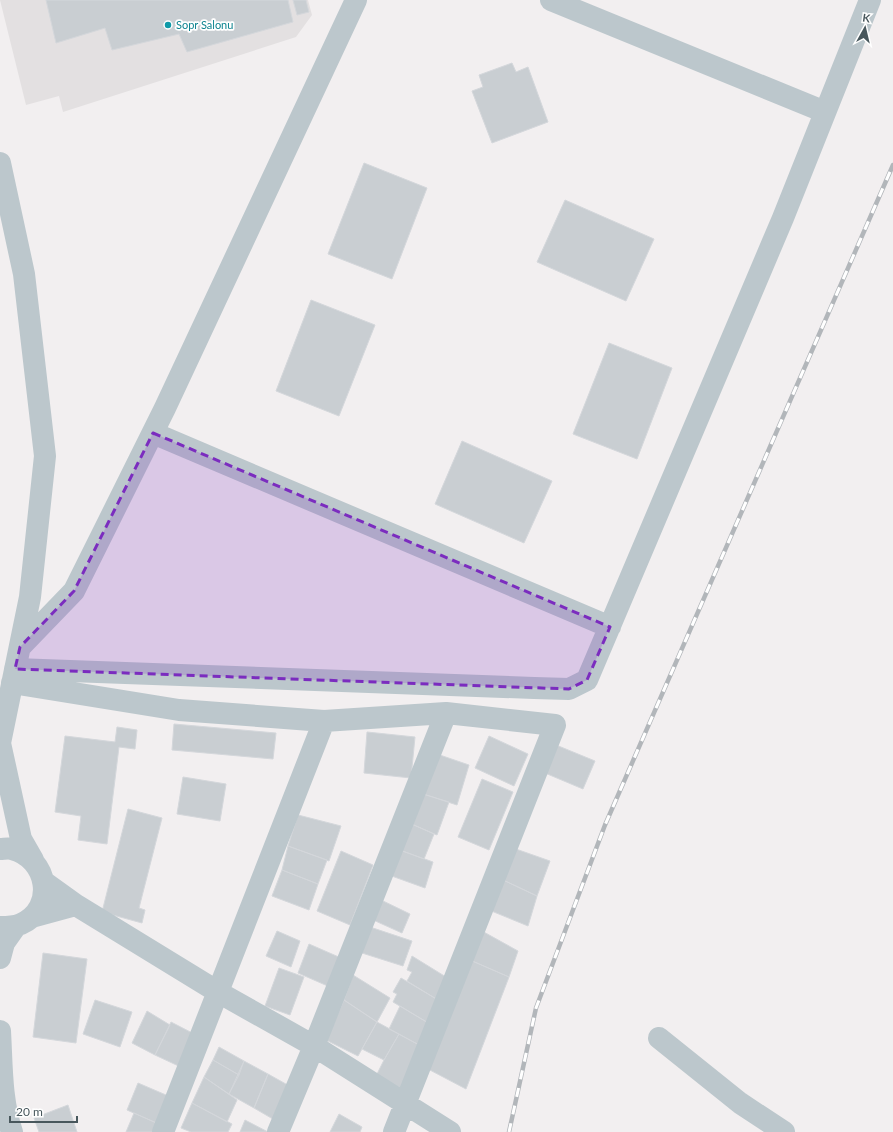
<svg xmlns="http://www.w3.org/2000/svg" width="893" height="1132" font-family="Lato,sans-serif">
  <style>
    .education { fill: #e3e0e1 }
    .building { fill: #c9ced2; stroke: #d4d7db }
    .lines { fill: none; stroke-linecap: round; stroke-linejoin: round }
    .street { stroke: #bcc7cc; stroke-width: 22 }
    .rail-casing { stroke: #b2b6ba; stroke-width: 4.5 }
    .rail { stroke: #fff; stroke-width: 3; stroke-dasharray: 9; stroke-linecap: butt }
    .marked { fill: #7b2cbf; fill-opacity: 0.2; stroke: #7b2cbf; stroke-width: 3; stroke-dasharray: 8 5; stroke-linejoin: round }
    .culture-dot { fill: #0f9aa8; stroke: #fff; stroke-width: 1.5 }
    .labels { text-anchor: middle; stroke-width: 3.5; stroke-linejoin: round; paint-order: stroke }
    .culture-label { font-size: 11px; fill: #0d838f; stroke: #fff; text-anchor: start }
  </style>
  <rect width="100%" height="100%" fill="#f2eff0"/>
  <path class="education" d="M 0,0 L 308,0 L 312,15 L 296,37 L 63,112 L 59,96 L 26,105 Z"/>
  <path class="building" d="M 46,0 L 288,0 L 293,22 L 187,52 L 179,34 L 112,50 L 105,28 L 56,43 Z
    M 293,0 L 306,0 L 309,12 L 297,15 Z
    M 512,63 L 516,72 L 528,67 L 548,122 L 492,143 L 472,91 L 483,87 L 479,75 Z
    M 364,163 L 427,188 L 392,279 L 328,254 Z
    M 565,200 L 654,239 L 626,301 L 537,262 Z
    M 311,300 L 375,325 L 339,416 L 276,391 Z
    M 609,343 L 672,368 L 637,459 L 573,434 Z
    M 462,441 L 552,481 L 524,543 L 435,504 Z
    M 174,724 L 276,733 L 273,759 L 172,750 Z
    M 117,727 L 137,730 L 135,749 L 119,747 L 107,844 L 78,840 L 81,816 L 55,812 L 65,736 L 115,742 Z
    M 367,732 L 415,737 L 411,778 L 364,773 Z
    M 489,736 L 528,754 L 514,786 L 475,768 Z
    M 556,745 L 595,761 L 583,789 L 545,773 Z
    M 434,753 L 469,765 L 457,805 L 420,793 Z
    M 183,777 L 226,784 L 220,821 L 177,814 Z
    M 482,779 L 513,792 L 489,850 L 458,837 Z
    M 420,793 L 449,802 L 437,835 L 407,822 Z
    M 128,809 L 162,818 L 139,908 L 145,910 L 142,923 L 102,912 Z
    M 298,815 L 341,826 L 329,861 L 288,846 Z
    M 407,822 L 434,834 L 424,859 L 397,849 Z
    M 288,846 L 327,860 L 318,884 L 282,870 Z
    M 513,848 L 550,861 L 537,896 L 501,879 Z
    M 397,849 L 433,862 L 425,888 L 389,875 Z
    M 341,851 L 373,865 L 350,925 L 317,911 Z
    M 282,870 L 318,884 L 309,910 L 272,896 Z
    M 501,879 L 537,896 L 528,926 L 489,910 Z
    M 379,899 L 410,914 L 402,933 L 371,919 Z
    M 370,927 L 412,941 L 403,966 L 362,953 Z
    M 277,931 L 300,941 L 291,967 L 266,956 Z
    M 482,931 L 518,951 L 509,977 L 470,960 Z
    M 309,944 L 341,958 L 330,987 L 298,973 Z
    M 43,953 L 87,959 L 76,1043 L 33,1037 Z
    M 412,956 L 446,977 L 438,1000 L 407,981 L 412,972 L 407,970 Z
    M 470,960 L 509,977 L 466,1089 L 428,1069 Z
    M 279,968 L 304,977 L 290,1015 L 265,1006 Z
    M 353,975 L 390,998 L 377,1022 L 344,1000 Z
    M 401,978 L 438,1000 L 430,1024 L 393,1002 L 397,994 L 393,992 Z
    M 95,1000 L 132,1012 L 120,1047 L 83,1034 Z
    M 344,1000 L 377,1022 L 358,1056 L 326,1040 Z
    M 400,1006 L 430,1024 L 421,1046 L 389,1029 Z
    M 147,1011 L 170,1025 L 155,1055 L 132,1043 Z
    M 171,1022 L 200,1037 L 185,1069 L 155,1055 Z
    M 377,1022 L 399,1034 L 384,1060 L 362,1049 Z
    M 399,1034 L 421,1046 L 402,1089 L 376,1076 L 384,1060 Z
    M 219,1047 L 244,1061 L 239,1075 L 213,1060 Z
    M 213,1060 L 239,1075 L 229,1094 L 204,1077 Z
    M 244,1061 L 268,1074 L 254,1108 L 229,1094 Z
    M 268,1074 L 293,1088 L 278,1122 L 254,1108 Z
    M 204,1077 L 237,1100 L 227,1122 L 192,1103 Z
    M 138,1083 L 173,1098 L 161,1125 L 127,1110 Z
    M 192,1103 L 232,1124 L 228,1132 L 191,1132 L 181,1128 Z
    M 68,1105 L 77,1132 L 39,1132 L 34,1118 Z
    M 134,1113 L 161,1125 L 158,1132 L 126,1132 Z
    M 339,1114 L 362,1127 L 360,1132 L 330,1132 Z
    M 245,1120 L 268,1132 L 240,1132 Z"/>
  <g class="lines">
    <path class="street" d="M 551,0 L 825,112
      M 0,163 L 24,274 L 45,456 L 30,597 L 0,743
      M 153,433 L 610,627
      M 20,647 L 74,591 L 165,408 L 356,0
      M 15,669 L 534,688 L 569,689 L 587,680 L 783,218 L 870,0
      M 12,683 L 179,710 L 324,721 L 446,713 L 555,725 L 394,1132
      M 0,743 L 21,839 L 33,860
      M 0,849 C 4,849 8,848 12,849 C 48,858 57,908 21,924 C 14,927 7,927 0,927
      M 76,905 L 218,992 L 314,1046 L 450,1132
      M 32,917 L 76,905 L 44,882
      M 0,958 L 4,943 L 16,926
      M 0,1031 C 2,1065 1,1100 12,1132
      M 659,1038 L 740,1103 L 784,1132
      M 163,1132 L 324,721
      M 278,1132 L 314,1046 L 446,713"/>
    <defs>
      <path id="rail" d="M 509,1132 L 536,1008 L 605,825 L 893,165"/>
    </defs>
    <use href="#rail" class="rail-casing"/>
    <use href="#rail" class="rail"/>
  </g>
  <path class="marked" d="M 153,433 L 610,627 L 587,680 L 569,689 L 15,669 L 20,647 L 74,591 Z"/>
  <circle class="culture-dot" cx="168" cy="25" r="4"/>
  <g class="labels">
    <g class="culture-label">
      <text x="176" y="29">Sopr Salonu</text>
    </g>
  </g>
  <g transform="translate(865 28) rotate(8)" stroke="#ffffff" stroke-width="3" paint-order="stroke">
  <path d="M0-3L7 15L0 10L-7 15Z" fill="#48575c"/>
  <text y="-6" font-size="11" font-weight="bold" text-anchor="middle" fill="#48575c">K</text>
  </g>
  <path d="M10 1116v6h67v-6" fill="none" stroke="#48575c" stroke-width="2"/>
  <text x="16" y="1116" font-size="12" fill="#48575c" stroke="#ffffff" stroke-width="3" paint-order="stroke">20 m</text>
</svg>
